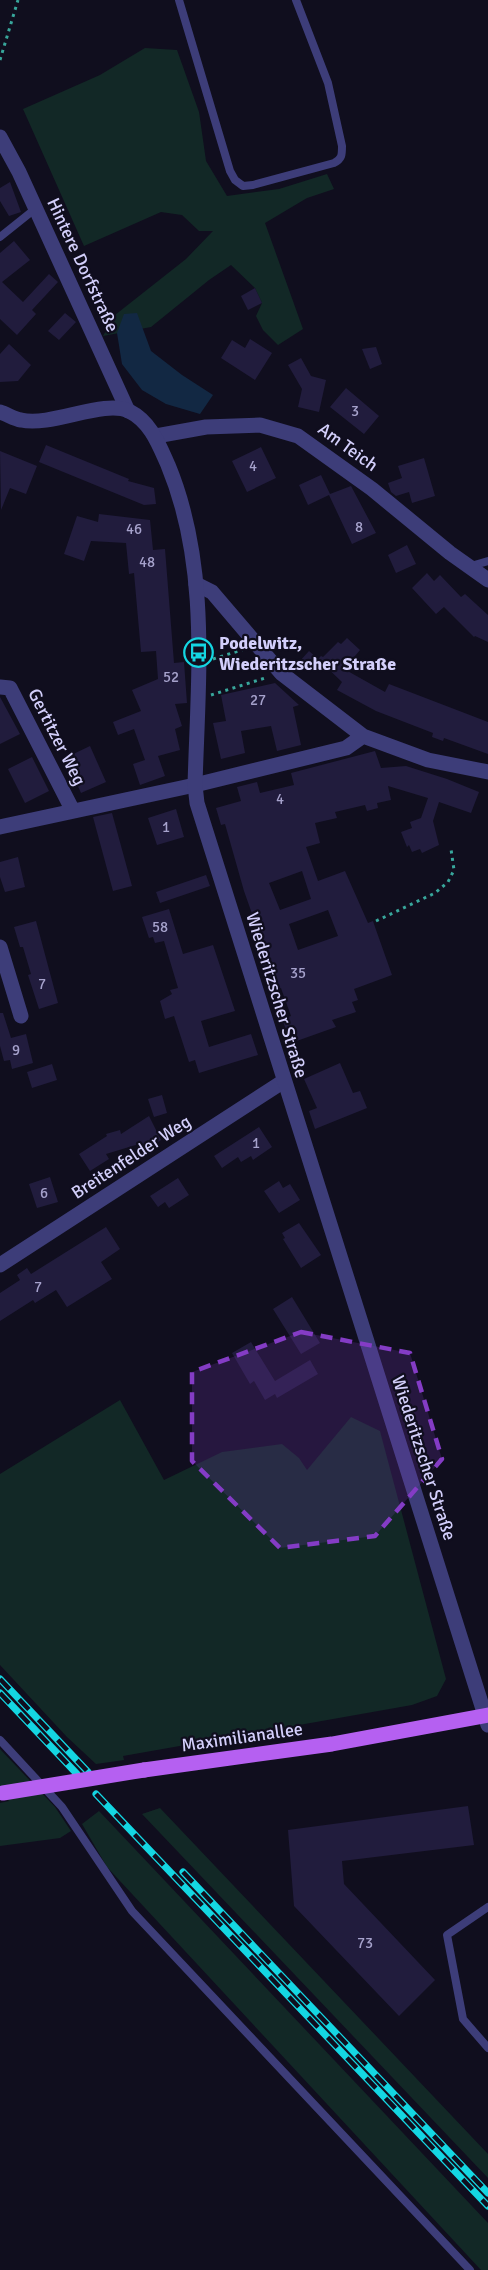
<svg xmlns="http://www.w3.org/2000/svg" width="488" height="2270" font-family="Signika,sans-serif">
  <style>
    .green { fill: #122826 }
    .water { fill: #122843 }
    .building { fill: #211c3d; fill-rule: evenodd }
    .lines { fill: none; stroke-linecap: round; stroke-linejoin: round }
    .path { stroke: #38a69b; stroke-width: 3; stroke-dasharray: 3 4.5; stroke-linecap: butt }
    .service { stroke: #3d3d79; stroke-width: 8 }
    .minor { stroke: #3d3d79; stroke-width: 15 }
    .tertiary { stroke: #3d3d79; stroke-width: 15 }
    .primary { stroke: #b560f1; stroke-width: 15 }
    .rail-casing { stroke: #14d6e2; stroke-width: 7 }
    .rail { stroke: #100e1e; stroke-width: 4.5; stroke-dasharray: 14; stroke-linecap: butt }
    .primary-bridge { stroke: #b560f1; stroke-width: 15 }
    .marked { fill: #843cc5; fill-opacity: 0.2; stroke: #843cc5; stroke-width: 4.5; stroke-dasharray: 12 8; stroke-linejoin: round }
    .labels { text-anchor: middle; stroke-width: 4.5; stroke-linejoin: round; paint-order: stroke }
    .number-label { font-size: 15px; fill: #a6a2cc }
    .street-label { font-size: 18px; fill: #d3cffb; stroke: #100e1e }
    .poi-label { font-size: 18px; font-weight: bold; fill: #d3cffb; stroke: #100e1e; text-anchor: start }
  </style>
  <rect width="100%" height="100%" fill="#100e1e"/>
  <path class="green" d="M 145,48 L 177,50 L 199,112 L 206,161 L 227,196 L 279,189 L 327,174 L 334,189 L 307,198 L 265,223 L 303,329 L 278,345 L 263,330 L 256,316 L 262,303 L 255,288 L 231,265 L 209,280 L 151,327 L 103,336 L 115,315 L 186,259 L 213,231 L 199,231 L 182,215 L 161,212 L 84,246 L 23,109 L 100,75 Z
    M 120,1400 L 164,1480 L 222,1452 L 282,1444 L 299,1458 L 307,1470 L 351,1417 L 380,1431 L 446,1679 L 437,1696 L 412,1705 L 123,1756 L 124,1760 L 96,1764 L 67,1737 L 0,1665 L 0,1474 Z
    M 0,1749 L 55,1807 L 71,1831 L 60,1838 L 0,1846 L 0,1803 L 9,1801 L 0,1789 Z
    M 160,1808 L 488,2154 L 488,2178 L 142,1814 Z
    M 99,1811 L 488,2223 L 488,2270 L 481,2270 L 107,1867 L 82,1824 Z"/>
  <path class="water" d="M 137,313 L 151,351 L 182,375 L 213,395 L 200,414 L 166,404 L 142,390 L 122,364 L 117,333 L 124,314 Z"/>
  <path class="building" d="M 10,182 L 21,212 L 9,216 L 0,201 L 0,188 Z
    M 14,241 L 30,260 L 2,282 L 23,302 L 49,274 L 58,282 L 32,310 L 36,314 L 17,335 L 0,319 L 0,253 Z
    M 255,288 L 262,303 L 248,310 L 241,296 Z
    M 65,313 L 76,322 L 59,340 L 48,331 Z
    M 250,339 L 272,353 L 255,380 L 221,358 L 232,340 L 245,348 Z
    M 9,344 L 31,365 L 18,381 L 0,382 L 0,354 Z
    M 376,347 L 382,364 L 370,369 L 362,349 Z
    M 301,358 L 311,376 L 326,380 L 319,412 L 298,407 L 302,389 L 288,365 Z
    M 346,388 L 379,416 L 364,434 L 330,407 Z
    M 46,445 L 129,479 L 128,481 L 154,488 L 156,504 L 144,505 L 39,462 Z
    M 261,447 L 276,478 L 247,492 L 232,461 Z
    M 0,451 L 37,466 L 26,494 L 10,488 L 1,510 Z
    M 424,458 L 435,496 L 412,503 L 409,492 L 396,496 L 391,492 L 388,483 L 402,478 L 398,466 Z
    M 321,475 L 330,494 L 351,486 L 376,533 L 352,544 L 329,495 L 308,505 L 299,485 Z
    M 99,514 L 150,520 L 153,550 L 165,549 L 174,663 L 184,662 L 187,703 L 175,704 L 182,726 L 175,729 L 180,750 L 158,756 L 165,776 L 140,785 L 133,764 L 145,760 L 134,729 L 118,735 L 113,722 L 141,711 L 132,690 L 158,679 L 156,651 L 141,652 L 134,573 L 129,574 L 126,543 L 91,541 L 84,561 L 64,554 L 77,516 L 98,522 Z
    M 407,545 L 416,564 L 396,573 L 388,555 Z
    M 427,573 L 434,581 L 440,575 L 461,597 L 465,594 L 488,615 L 488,642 L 475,636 L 474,637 L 444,607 L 436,614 L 412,588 Z
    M 347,638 L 360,650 L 344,669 L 385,692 L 389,684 L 488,722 L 488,754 L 444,738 L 443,741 L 432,737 L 433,733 L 376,711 L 337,690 L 342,682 L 319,660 L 309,671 L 299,662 L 309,651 L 318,659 L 321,656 L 323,657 L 338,642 L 341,644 Z
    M 275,683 L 299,705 L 293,707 L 301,745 L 277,751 L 271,726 L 241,731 L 245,753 L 221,759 L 213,723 L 226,721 L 221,695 Z
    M 0,697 L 20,734 L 0,744 Z
    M 90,746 L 106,782 L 81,793 L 65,758 Z
    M 375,751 L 381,768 L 406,766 L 447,779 L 479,792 L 471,813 L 439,802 L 433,821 L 439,845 L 422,853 L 420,849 L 412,852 L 409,845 L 407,847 L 401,832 L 412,828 L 410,822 L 421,818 L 428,798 L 388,786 L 391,800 L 377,803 L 378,808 L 367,811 L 365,805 L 335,812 L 337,818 L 315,823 L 320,843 L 306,847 L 318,881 L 345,871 L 368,923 L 373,921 L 375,927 L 392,975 L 354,989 L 358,1000 L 352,1002 L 356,1012 L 332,1020 L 336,1027 L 291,1043 L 282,1019 L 291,1016 L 281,988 L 275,990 L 269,972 L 265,973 L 261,961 L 268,959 L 244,891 L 225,824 L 221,825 L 216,808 L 241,801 L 237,787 L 257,782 L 260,793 L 294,785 L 291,773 ZM 302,871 L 311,899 L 280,910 L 269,883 ZM 328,910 L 338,936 L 298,950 L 289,924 Z
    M 32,757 L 49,791 L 25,803 L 8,769 Z
    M 176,809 L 184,837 L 157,845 L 148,818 Z
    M 112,813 L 132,886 L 113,891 L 93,817 Z
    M 18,857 L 25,887 L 5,892 L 0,877 L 0,862 Z
    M 206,875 L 210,886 L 160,903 L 156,892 Z
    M 169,909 L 183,954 L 213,945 L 235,1011 L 201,1021 L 209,1047 L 251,1034 L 258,1055 L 199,1073 L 195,1060 L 189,1062 L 174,1016 L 165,1019 L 160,1001 L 172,994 L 170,990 L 178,988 L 164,941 L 155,943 L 153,937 L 149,938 L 142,917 Z
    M 36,921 L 58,1003 L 39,1009 L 28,975 L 31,974 L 23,947 L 20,947 L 14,927 Z
    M 0,1013 L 3,1013 L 11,1038 L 26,1034 L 33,1063 L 12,1069 L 10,1060 L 4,1061 L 0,1046 Z
    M 340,1063 L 353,1093 L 360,1091 L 367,1108 L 315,1129 L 309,1111 L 317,1108 L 304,1079 Z
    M 52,1064 L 57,1080 L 32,1088 L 27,1072 Z
    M 162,1095 L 167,1113 L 154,1117 L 148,1099 Z
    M 149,1116 L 161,1140 L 144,1151 L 139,1144 L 106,1154 L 109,1159 L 90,1171 L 79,1154 L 107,1136 L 106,1134 L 120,1130 L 121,1134 Z
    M 259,1127 L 272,1147 L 253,1160 L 251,1156 L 241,1162 L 238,1157 L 222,1168 L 214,1156 Z
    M 50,1177 L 58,1202 L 37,1208 L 29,1184 Z
    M 178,1178 L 189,1195 L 169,1208 L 165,1202 L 158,1207 L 150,1196 Z
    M 279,1181 L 283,1188 L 290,1184 L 300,1200 L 279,1213 L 264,1191 Z
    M 299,1223 L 321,1255 L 301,1268 L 283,1239 L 285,1238 L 282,1233 Z
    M 106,1227 L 120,1249 L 101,1262 L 112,1279 L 67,1307 L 56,1290 L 35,1303 L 33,1300 L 0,1321 L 0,1293 L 20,1280 L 17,1275 L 27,1268 L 31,1274 Z
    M 292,1297 L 320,1343 L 301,1354 L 273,1309 Z
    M 251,1342 L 275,1381 L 310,1360 L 318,1374 L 277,1398 L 275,1394 L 265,1400 L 254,1381 L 250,1384 L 232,1353 Z
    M 468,1806 L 474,1845 L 342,1861 L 344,1884 L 435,1980 L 399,2016 L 294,1906 L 288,1830 Z"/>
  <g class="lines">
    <path class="path" d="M 0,60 L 18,0
      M 213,659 L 242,650
      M 211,695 L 265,678
      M 376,921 L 435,893 L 448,882 L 454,870 L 451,849"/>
    <path class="service" d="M 179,0 L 230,171 L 235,180 L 243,186 L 253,185 L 334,163 C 342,159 342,155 342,146 L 328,83 L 296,0
      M 0,237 L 35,209
      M 471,566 L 488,561
      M 0,1740 L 62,1807 L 132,1911 L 470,2270
      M 488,1907 L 447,1935 L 463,2019 L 488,2048"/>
    <path class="minor" d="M 0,137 L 19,172 L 128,411
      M 156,436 L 206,427 L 260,425 L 298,436 L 372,489 L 450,553 L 488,580
      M 196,584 L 212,592 L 281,673 L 363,736 L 428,760 L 488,772
      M 0,687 L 10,688 L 73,811
      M 0,827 L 195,785 L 346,748 L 363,736
      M 0,947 L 21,1016
      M 0,1265 L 284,1081"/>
    <path class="tertiary" d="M 0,412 C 7,414 14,419 21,420 C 52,427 104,399 129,411 C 151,422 159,445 168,465 C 210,566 198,679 195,785 L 197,803 L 488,1725"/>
    <path class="primary" d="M 144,1770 L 332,1744 L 488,1715"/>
    <defs>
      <path id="rail" d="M 0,1679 L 88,1772
        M 0,1693 L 77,1774
        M 96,1794 L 488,2206
        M 183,1872 L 488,2193"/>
    </defs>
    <use href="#rail" class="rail-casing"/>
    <use href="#rail" class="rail"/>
    <path class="primary-bridge" d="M 3,1793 L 144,1770"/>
  </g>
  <path class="marked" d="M 301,1332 L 410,1353 L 442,1459 L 375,1536 L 280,1548 L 192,1461 L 192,1372 Z"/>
  <defs>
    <symbol id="bus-ring" viewBox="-11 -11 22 22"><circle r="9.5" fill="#100e1e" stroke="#14d6e2" stroke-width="1.5"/><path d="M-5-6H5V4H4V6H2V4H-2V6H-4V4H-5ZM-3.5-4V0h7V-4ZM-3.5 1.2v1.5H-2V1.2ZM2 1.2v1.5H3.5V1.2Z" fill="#14d6e2"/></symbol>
  </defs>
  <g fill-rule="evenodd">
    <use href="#bus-ring" x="182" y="636" width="33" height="33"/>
  </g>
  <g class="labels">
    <g class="number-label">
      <text x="355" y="416">3</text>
      <text x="253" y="471">4</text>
      <text x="359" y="532">8</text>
      <text x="134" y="534">46</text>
      <text x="147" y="567">48</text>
      <text x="171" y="682">52</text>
      <text x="258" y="705">27</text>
      <text x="280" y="804">4</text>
      <text x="166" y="832">1</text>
      <text x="160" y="932">58</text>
      <text x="298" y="978">35</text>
      <text x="42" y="989">7</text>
      <text x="16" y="1055">9</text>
      <text x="256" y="1148">1</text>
      <text x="44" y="1198">6</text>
      <text x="38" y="1292">7</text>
      <text x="365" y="1948">73</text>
    </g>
    <g class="street-label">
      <text transform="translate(83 265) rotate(65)" y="6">Hintere Dorfstraße</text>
      <text transform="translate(348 447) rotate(36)" y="6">Am Teich</text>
      <text transform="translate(57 737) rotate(63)" y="6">Gertitzer Weg</text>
      <text transform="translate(277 995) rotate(73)" y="6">Wiederitzscher Straße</text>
      <text transform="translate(131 1157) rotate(-33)" y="6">Breitenfelder Weg</text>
      <text transform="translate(424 1458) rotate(72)" y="6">Wiederitzscher Straße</text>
      <text transform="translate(242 1737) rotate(-8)" y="6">Maximilianallee</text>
    </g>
    <g class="poi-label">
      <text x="219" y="649">Podelwitz,<tspan x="219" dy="21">Wiederitzscher Straße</tspan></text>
    </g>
  </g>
</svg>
